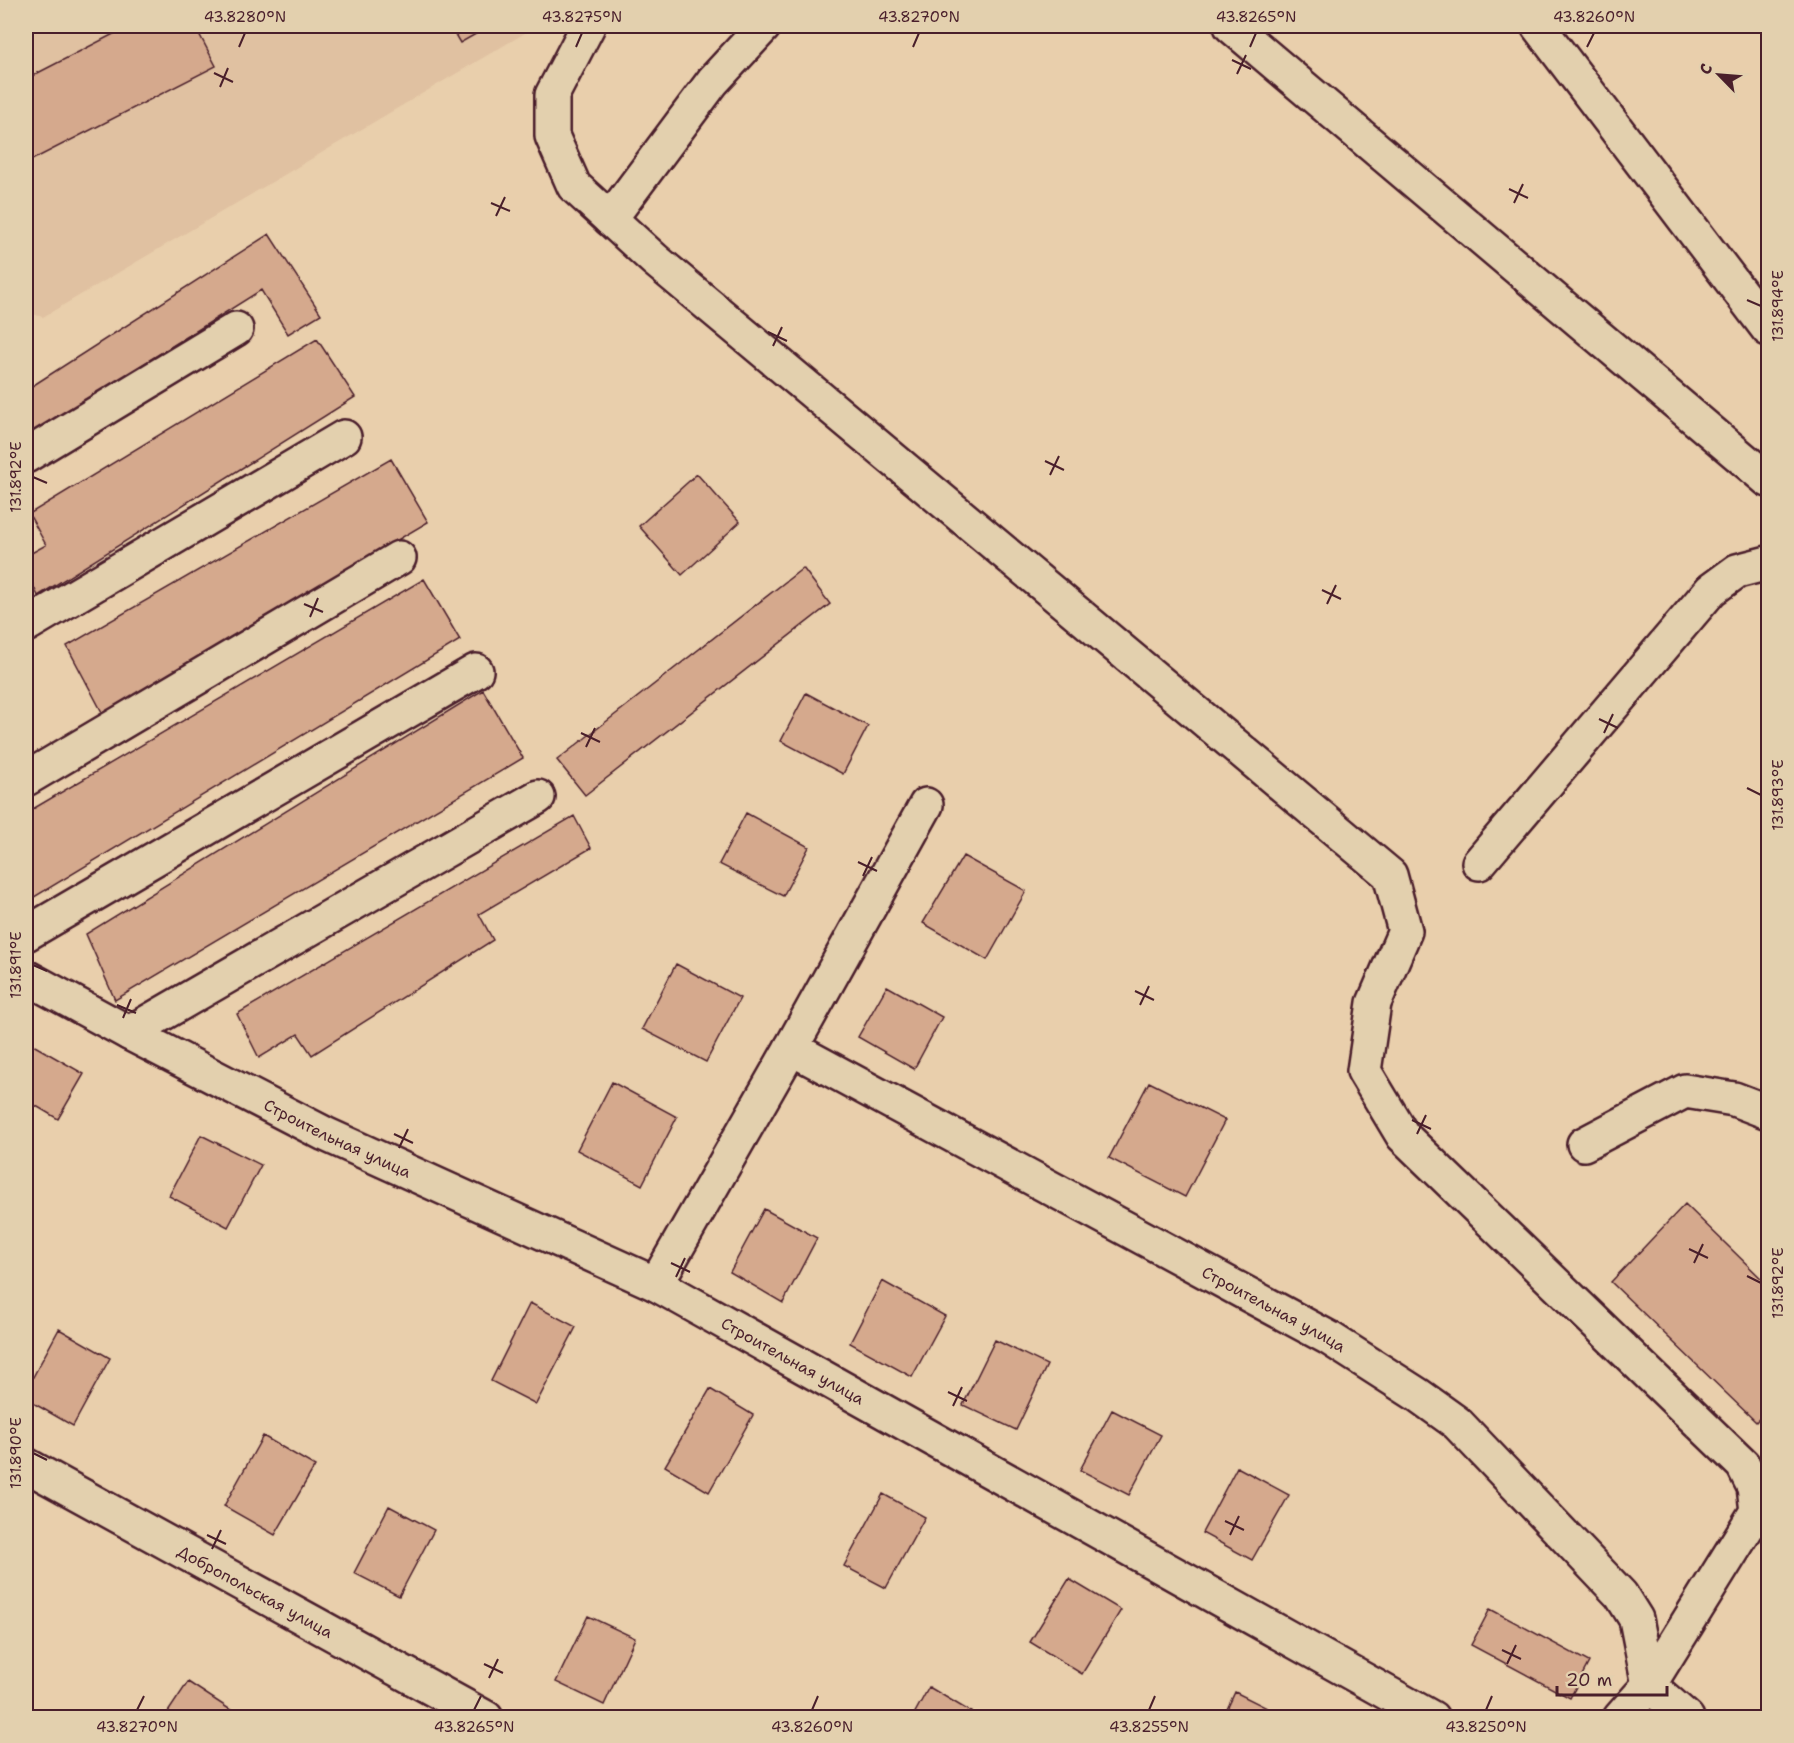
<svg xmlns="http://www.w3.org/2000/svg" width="1794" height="1743" font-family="'Shantell Sans',sans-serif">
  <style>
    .built { fill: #e0c1a1 }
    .building { fill: #d5a98d; stroke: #4a1f2b; stroke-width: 1.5 }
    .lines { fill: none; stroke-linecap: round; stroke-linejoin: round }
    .minor-casing { stroke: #4a1f2b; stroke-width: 38 }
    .minor { stroke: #e3d0ae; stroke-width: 33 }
    .ticks { fill: none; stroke: #4a1f2b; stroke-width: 2 }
    .labels { text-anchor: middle; stroke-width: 4.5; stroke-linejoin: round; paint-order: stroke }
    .street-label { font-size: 16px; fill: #4a1f2b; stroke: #e3d0ae }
    .neatline { fill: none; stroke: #4a1f2b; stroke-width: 2 }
    .ticks-label { font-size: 15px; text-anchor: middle; fill: #4a1f2b }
  </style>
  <rect width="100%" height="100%" fill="#e9cfac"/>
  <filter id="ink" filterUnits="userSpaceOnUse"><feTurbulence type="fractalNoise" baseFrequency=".0167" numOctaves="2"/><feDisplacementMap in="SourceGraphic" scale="12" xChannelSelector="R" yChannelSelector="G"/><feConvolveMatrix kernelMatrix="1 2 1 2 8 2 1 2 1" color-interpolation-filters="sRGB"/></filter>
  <g filter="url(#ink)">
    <path class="built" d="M 26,26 L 537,26 L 43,317 L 26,312 Z"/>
    <path class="building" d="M 129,26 L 195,26 L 216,66 L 26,163 L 26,79 Z
      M 450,26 L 490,26 L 460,43 Z
      M 269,234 L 321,314 L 288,334 L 261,290 L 26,438 L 26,390 Z
      M 317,339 L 355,397 L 38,596 L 26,570 L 26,556 L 46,545 L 29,514 Z
      M 391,459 L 428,522 L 103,714 L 67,646 Z
      M 697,474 L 740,522 L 682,575 L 639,526 Z
      M 803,568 L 830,604 L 585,795 L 557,760 Z
      M 424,579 L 460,640 L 26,902 L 26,813 Z
      M 483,690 L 523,758 L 115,1000 L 86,934 Z
      M 806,693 L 868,726 L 843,774 L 781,741 Z
      M 746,813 L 809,847 L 783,896 L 719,864 Z
      M 574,816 L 591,848 L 479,914 L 493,940 L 312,1055 L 298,1034 L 259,1058 L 237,1014 Z
      M 963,856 L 1026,891 L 987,960 L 923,923 Z
      M 676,964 L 740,998 L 706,1062 L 642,1029 Z
      M 887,986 L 942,1017 L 914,1069 L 858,1037 Z
      M 26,1041 L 84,1074 L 58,1119 L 26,1100 Z
      M 612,1082 L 677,1117 L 642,1185 L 577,1150 Z
      M 1149,1082 L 1225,1120 L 1185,1197 L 1109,1158 Z
      M 201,1135 L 261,1165 L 228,1227 L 169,1196 Z
      M 1685,1204 L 1768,1285 L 1768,1409 L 1756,1422 L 1611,1282 Z
      M 764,1209 L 817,1238 L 783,1303 L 730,1272 Z
      M 882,1281 L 945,1316 L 912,1377 L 850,1343 Z
      M 530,1303 L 576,1327 L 536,1404 L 491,1381 Z
      M 59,1329 L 110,1358 L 73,1426 L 26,1399 L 26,1390 Z
      M 995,1340 L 1047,1365 L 1016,1430 L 963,1405 Z
      M 710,1389 L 753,1415 L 709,1492 L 665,1466 Z
      M 1112,1410 L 1161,1435 L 1129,1495 L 1080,1470 Z
      M 263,1436 L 315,1466 L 275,1535 L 224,1506 Z
      M 1237,1467 L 1289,1495 L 1252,1560 L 1202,1533 Z
      M 883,1494 L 925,1517 L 886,1588 L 844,1566 Z
      M 389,1506 L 434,1530 L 399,1596 L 354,1573 Z
      M 1069,1579 L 1121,1610 L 1082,1674 L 1030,1642 Z
      M 1490,1609 L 1589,1662 L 1570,1698 L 1471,1645 Z
      M 588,1616 L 635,1638 L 604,1705 L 556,1682 Z
      M 188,1682 L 243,1718 L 164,1718 Z
      M 929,1687 L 981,1718 L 912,1718 Z
      M 1235,1692 L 1287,1718 L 1223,1718 Z"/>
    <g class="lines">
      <defs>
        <g id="minor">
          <path d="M 588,26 L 552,95 L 552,136 L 574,186 L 655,260 L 1390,875 L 1405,931 L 1374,1003 L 1364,1071 L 1403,1136 L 1743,1465 L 1754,1487 L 1757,1511 L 1649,1685 L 1620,1718"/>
          <path d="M 1231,26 L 1768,480"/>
          <path d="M 1538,26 L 1768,329"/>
          <path d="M 610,219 L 713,81 L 764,26"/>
          <path d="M 26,456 L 236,329"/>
          <path d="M 26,625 L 344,437"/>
          <path d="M 26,779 L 399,558"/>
          <path d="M 1479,863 L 1711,590 L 1737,571 L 1768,563"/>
          <path d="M 26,934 L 476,671"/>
          <path id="s1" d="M 26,977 L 129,1033 L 325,1134 L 656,1284 L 1432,1718"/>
          <path d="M 129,1033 L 538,797"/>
          <path id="s2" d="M 791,1048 L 1329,1338 L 1418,1395 L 1457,1423 L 1621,1595 L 1636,1619 L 1649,1685 L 1687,1718"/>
          <path d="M 1584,1144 L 1685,1091 L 1734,1099 L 1768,1112"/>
          <path d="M 656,1284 L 791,1048 L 926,805"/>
          <path id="s3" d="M 26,1465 L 486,1718"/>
        </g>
      </defs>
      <use href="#minor" class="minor-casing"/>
      <use href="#minor" class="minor"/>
    </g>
  </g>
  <path class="ticks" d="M 239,47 L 245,33M 576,47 L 582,33M 913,47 L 919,33M 1250,47 L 1256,33M 1587,47 L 1594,33M 1232,60 L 1251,69M 214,73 L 233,82M 1237,74 L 1246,55M 220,87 L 228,68M 1509,189 L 1528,198M 491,203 L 510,211M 1514,203 L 1523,184M 496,216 L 505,197M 1747,300 L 1761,306M 768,332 L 787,341M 773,346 L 782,327M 1045,461 L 1064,470M 1050,475 L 1059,456M 33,477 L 47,483M 1322,590 L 1341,599M 304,604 L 323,612M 1327,604 L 1336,585M 310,617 L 318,598M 1599,719 L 1618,728M 581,733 L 600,742M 1604,733 L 1613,714M 586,747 L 595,728M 1747,788 L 1761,795M 858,862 L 877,871M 863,876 L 872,857M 33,965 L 47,971M 1135,991 L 1154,1000M 117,1005 L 136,1013M 1140,1005 L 1149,986M 123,1018 L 131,999M 1412,1120 L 1431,1129M 394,1134 L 413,1143M 1417,1134 L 1426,1115M 399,1148 L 408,1129M 1689,1249 L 1708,1258M 671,1263 L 690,1272M 1694,1263 L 1703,1244M 1747,1276 L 1761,1283M 676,1277 L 685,1258M 948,1392 L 967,1401M 953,1406 L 962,1387M 33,1453 L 47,1460M 1225,1521 L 1244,1530M 207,1535 L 226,1544M 1230,1535 L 1239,1516M 212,1549 L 221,1530M 1502,1650 L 1521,1659M 484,1664 L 503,1673M 1507,1664 L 1516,1645M 489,1678 L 498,1659M 137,1710 L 144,1696M 474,1710 L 481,1696M 812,1710 L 818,1696M 1149,1710 L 1155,1696M 1486,1710 L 1492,1696"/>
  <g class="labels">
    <g class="street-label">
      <text dy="6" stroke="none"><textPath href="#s1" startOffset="351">Строительная улица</textPath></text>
      <text dy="6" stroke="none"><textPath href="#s2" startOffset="549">Строительная улица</textPath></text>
      <text dy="6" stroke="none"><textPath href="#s1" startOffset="858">Строительная улица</textPath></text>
      <text dy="6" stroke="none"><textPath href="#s3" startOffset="262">Добропольская улица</textPath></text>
    </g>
  </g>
  <rect width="1794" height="1743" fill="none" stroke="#e3d0ae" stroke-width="66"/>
  <g transform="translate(1719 75) rotate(295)" stroke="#e3d0ae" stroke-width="4.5" paint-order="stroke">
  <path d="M0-4.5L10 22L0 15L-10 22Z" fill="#4a1f2b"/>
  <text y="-9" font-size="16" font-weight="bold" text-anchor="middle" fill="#4a1f2b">С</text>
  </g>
  <path d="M1557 1686v9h110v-9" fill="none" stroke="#4a1f2b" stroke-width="3"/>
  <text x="1566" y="1686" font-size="18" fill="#4a1f2b" stroke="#e3d0ae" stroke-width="4.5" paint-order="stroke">20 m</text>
  <rect x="33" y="33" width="1728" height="1677" class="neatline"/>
  <g class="ticks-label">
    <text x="245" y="22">43.8280°N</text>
    <text x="582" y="22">43.8275°N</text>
    <text x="919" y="22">43.8270°N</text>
    <text x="1256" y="22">43.8265°N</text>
    <text x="1594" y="22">43.8260°N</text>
    <text transform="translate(1778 306) rotate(-90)" y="5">131.894°E</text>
    <text transform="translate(16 477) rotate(-90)" y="5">131.892°E</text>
    <text transform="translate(1778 795) rotate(-90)" y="5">131.893°E</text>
    <text transform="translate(16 965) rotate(-90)" y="5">131.891°E</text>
    <text transform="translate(1778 1283) rotate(-90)" y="5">131.892°E</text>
    <text transform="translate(16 1453) rotate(-90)" y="5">131.890°E</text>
    <text x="137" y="1732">43.8270°N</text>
    <text x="474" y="1732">43.8265°N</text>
    <text x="812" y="1732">43.8260°N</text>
    <text x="1149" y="1732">43.8255°N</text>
    <text x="1486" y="1732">43.8250°N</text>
  </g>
</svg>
